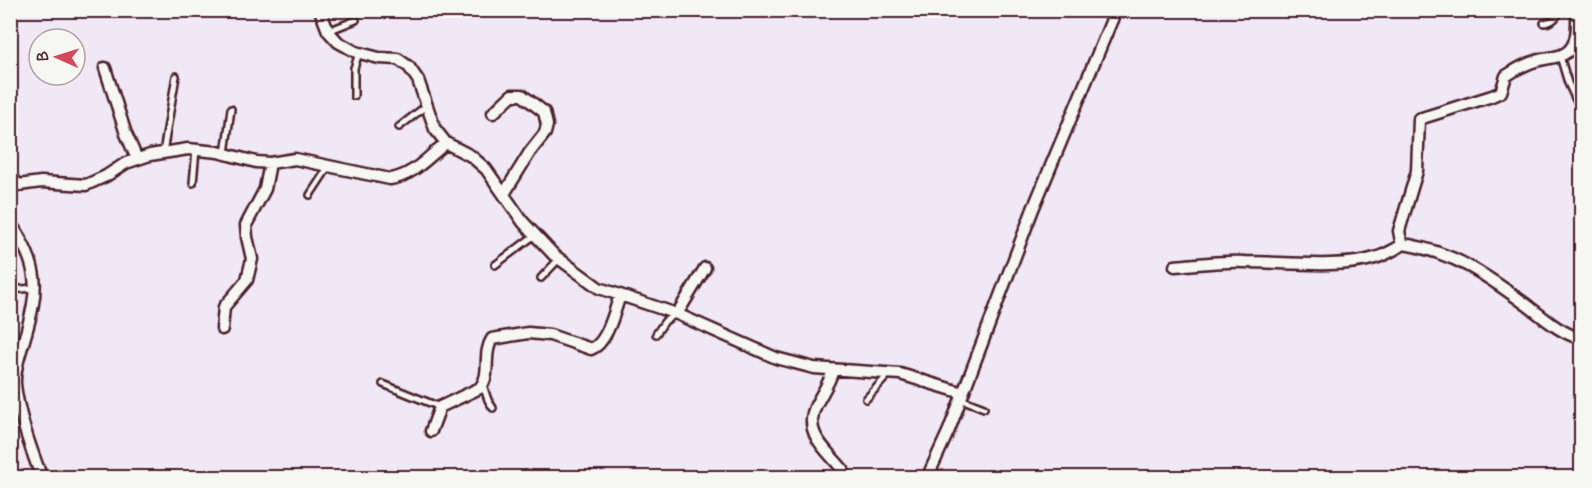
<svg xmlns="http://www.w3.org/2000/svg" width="1592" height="488" font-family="Mynerve,sans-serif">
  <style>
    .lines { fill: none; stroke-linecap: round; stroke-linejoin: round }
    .lane-casing { stroke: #4a1f2b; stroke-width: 10 }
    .street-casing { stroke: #4a1f2b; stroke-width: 15 }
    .lane { stroke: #f6f6f2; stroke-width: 5 }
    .street { stroke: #f6f6f2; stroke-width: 10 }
  </style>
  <rect width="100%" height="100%" fill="#f0e8f4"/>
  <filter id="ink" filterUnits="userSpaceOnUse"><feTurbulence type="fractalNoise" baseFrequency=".0167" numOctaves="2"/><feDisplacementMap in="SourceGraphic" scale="12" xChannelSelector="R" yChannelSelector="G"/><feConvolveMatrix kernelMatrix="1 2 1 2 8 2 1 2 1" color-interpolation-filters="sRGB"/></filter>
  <g filter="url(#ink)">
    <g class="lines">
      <defs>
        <path id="lane" d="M 1544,23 C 1553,22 1556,18 1561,10
          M 328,31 L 356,20
          M 1560,56 L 1568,83 L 1576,100
          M 354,96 L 354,68 L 359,53
          M 399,127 L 426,106
          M 163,153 L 176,76
          M 225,154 L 231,109
          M 193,183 L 196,150
          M 310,195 L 329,166
          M 495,265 L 535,235
          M 541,278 L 559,259
          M 10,290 L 34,288
          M 656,334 L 665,321 L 676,314
          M 383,384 L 440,407
          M 483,385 L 488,400 L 493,408
          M 866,399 L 889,374
          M 961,399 L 984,408"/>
        <path id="street" d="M 320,10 L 328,31 L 338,42 L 356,52 L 379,58 L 398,59 L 409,67 L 418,80 L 435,129 L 446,143 L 471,156 L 486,169 L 523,222 L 554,255 L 599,288 L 677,314 L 776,358 L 814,368 L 900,374 L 963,393
          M 105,68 L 126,134 L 137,159
          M 493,113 L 512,95 L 522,95 L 544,112 L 547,125 L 545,133 L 530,152 L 504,194
          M 10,177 L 19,185 L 41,182 L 86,185 L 106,176 L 126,163 L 150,155 L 188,149 L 218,152 L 256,162 L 270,163 L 295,159 L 390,179 C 413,176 428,157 446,143
          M 10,222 C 40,269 40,286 24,340 C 20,354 14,369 15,384 C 18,413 31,450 42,478
          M 1404,244 L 1401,241 L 1399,231 L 1417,171 L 1419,119 L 1492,96 L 1501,92 L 1506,76 C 1515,70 1525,64 1536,61 C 1545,58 1556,58 1564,54 C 1579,47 1577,24 1577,10
          M 1175,266 C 1198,264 1222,261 1245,262 C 1283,262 1340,269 1375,258 C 1386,255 1395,249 1404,244 C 1456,253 1486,275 1527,305 C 1544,318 1560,333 1582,339
          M 677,314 L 705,268
          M 222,329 L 224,307 L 247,280 L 252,259 L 247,237 L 246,225 L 265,189 L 270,163
          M 833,370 C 829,384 822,393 816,405 C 802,433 827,450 843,470 L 845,478
          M 431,431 L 440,407 L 480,388 C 492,374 482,354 492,339 L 528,333 L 550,335 L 591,349 C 607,344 615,310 620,295
          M 927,478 L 949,430 L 1033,209 L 1116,10"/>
      </defs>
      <use href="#lane" class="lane-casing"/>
      <use href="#street" class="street-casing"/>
      <use href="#lane" class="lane"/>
      <use href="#street" class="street"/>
    </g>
  </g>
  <rect width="1592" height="488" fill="none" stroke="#f6f6f2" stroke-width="36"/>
  <rect x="18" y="18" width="1556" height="452" fill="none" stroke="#4a1f2b" stroke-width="2" filter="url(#ink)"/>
  <g transform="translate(57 57) rotate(273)"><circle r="28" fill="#f6f6f2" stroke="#b1a0a2" stroke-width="1.5"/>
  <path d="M0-4.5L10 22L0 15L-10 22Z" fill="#d1495b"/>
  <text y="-9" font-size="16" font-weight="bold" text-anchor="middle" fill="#4a1f2b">B</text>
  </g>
</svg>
